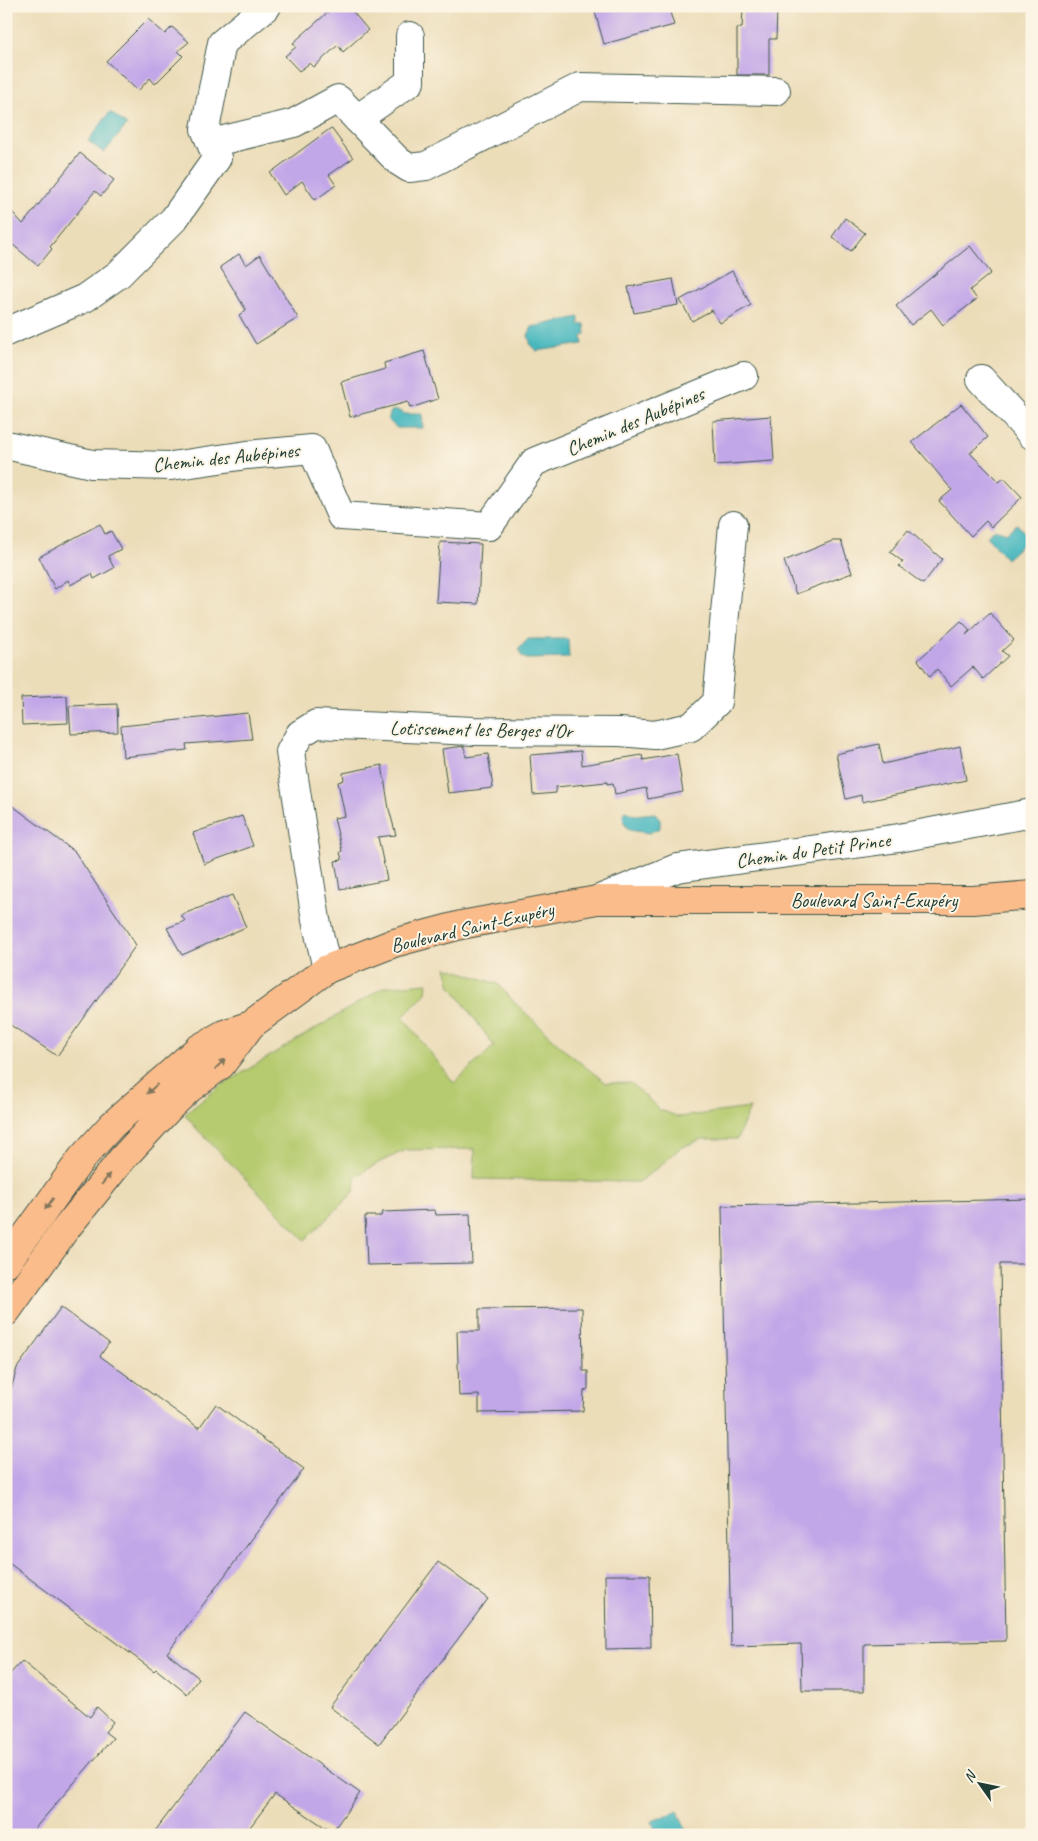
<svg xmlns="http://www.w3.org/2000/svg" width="1038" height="1841" font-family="Caveat,sans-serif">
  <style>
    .green { fill: #b6cb6f; stroke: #6a8452 }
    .water { fill: #47b7be; stroke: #337a79 }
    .building { fill: #c2a7e8 }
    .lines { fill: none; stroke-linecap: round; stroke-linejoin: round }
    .minor-casing { stroke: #3e5548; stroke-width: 30 }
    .major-casing { stroke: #3e5548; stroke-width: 30 }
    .minor { stroke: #fff; stroke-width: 28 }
    .major { stroke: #fabc8b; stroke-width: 28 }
    .oneway { fill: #82765b }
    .labels { text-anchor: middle; stroke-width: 4; stroke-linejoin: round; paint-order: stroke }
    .street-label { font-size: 20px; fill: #1f3d34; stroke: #fcf5e5 }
  </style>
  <rect width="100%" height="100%" fill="#fcf5e5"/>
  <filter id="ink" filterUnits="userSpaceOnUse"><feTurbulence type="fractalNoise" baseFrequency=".02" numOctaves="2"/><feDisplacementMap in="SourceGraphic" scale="10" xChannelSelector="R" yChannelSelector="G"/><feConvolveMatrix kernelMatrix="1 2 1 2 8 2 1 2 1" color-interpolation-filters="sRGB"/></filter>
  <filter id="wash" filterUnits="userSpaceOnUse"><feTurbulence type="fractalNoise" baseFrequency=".0096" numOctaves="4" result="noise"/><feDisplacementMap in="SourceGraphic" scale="20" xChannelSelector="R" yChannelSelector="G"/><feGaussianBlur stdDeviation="1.12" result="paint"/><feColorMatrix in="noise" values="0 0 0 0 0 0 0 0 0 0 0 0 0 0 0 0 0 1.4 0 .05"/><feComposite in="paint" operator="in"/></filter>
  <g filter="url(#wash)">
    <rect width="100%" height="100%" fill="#ecddb9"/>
    <path class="green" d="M 446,967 L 498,984 L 514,1002 L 567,1052 L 606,1083 L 631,1083 L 660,1110 L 679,1117 L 750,1108 L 737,1139 L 702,1139 L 680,1148 L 659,1167 L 638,1182 L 474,1179 L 475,1149 L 406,1150 L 380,1162 L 355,1177 L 354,1192 L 305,1240 L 196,1128 L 185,1114 L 219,1087 L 384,987 L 427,983 L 426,993 L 403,1017 L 454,1083 L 494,1046 L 451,986 Z"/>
    <path class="water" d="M 110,112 L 127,125 L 104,153 L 88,141 Z
      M 579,317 L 579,325 L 585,324 L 586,334 L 582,336 L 583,344 L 537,351 L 531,346 L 528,335 L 532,327 Z
      M 397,410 L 405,414 L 422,414 L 423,428 L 397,428 L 388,420 L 391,411 Z
      M 1017,524 L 1029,538 L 1006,559 L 987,537 L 994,529 L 1006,533 Z
      M 528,639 L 568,639 L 569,658 L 527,659 L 522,657 L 519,649 Z
      M 625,811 L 635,815 L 655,813 L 660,820 L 660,828 L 649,833 L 629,830 L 624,823 L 623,813 Z
      M 678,1811 L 688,1835 L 657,1835 L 652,1821 Z"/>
    <g id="blocks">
      <path class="building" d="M 335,6 L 348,6 L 368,30 L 343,52 L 338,45 L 314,67 L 310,63 L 299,71 L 285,56 L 296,47 L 293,43 Z
        M 613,6 L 668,6 L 674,25 L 604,44 L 595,12 Z
        M 777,8 L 776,39 L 769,39 L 769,75 L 737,75 L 737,28 L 742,28 L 743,9 Z
        M 148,19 L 165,34 L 172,27 L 189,42 L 178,51 L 183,56 L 155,84 L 150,78 L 138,91 L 106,61 Z
        M 331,128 L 353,158 L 329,175 L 336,185 L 315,200 L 302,181 L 284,195 L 270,173 Z
        M 80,153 L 114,180 L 101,196 L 95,191 L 50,247 L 52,249 L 38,266 L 6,239 L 6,205 L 23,224 Z
        M 845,218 L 865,233 L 851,251 L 832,237 Z
        M 970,246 L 991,273 L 970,290 L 977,299 L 943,325 L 931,309 L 911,325 L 896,306 Z
        M 239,254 L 246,265 L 260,255 L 298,318 L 256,344 L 239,315 L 246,310 L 220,267 Z
        M 732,271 L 751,305 L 720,323 L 712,310 L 692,321 L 680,300 Z
        M 673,279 L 678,305 L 634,313 L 628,287 Z
        M 424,351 L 438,399 L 410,408 L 408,402 L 350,417 L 341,382 L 385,369 L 384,363 Z
        M 961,404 L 988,437 L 970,453 L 999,482 L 1004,478 L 1022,497 L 991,527 L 986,521 L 971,536 L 939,501 L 952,490 L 912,442 Z
        M 771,416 L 774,461 L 715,465 L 713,421 Z
        M 100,524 L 105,534 L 111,531 L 121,549 L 108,556 L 114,568 L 94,579 L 92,574 L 70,585 L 68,580 L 55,589 L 39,557 Z
        M 908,530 L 942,559 L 923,584 L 899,566 L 903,562 L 890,552 Z
        M 832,541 L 841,541 L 852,573 L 796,594 L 784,561 Z
        M 440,542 L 481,544 L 478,604 L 436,602 Z
        M 990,613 L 1014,640 L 1002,651 L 1008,656 L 983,679 L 973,667 L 951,686 L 937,669 L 930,677 L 918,660 L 961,621 L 970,630 L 966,635 Z
        M 67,696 L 68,723 L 22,725 L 21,698 Z
        M 117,704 L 118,732 L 71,734 L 69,706 Z
        M 248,713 L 252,739 L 186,744 L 187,750 L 123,757 L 121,726 Z
        M 879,744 L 883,764 L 960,746 L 966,780 L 862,802 L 861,795 L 846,799 L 836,754 Z
        M 464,746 L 466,757 L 488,754 L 493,788 L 448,793 L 442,749 Z
        M 581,751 L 582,765 L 642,755 L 643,760 L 677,754 L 683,792 L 648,799 L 646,788 L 615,794 L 613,783 L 607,784 L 607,782 L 556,787 L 556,793 L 533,795 L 530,755 Z
        M 382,765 L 389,809 L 396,835 L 378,837 L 387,880 L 340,889 L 335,861 L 342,860 L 340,852 L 342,851 L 334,818 L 345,816 L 338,782 L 344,780 L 343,773 Z
        M 6,801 L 75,852 L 136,945 L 57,1056 L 6,1022 Z
        M 242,816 L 253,846 L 204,864 L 193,833 Z
        M 232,895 L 246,927 L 182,955 L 167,928 L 185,921 L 181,915 Z
        M 1032,1199 L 1032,1264 L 1000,1264 L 1006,1641 L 864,1644 L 864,1691 L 802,1691 L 801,1644 L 731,1646 L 722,1206 Z
        M 435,1210 L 436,1215 L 470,1214 L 472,1263 L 367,1265 L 365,1216 L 381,1216 L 382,1212 Z
        M 61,1307 L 109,1343 L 100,1356 L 199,1428 L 216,1404 L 304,1469 L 167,1653 L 199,1678 L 187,1694 L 156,1669 L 154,1671 L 6,1561 L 6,1407 L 17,1368 Z
        M 582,1308 L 583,1371 L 588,1371 L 588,1389 L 584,1391 L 583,1411 L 479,1413 L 479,1395 L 459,1396 L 457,1331 L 479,1331 L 479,1309 Z
        M 438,1562 L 488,1599 L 379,1744 L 330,1707 Z
        M 605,1575 L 650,1575 L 651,1648 L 606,1649 Z
        M 22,1661 L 90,1717 L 97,1707 L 113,1722 L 105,1732 L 113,1738 L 29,1835 L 6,1835 L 6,1678 Z
        M 245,1712 L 360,1793 L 332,1832 L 275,1794 L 244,1835 L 152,1835 Z"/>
    </g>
  </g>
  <g filter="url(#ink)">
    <use href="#blocks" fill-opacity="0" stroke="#3e5548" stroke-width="1"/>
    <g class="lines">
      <defs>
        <path id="minor" d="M 357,119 L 410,82 L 410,36
          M 211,143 L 294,123 L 338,99 L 398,161 L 409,168 L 426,166 L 580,87 L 776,91
          M 6,332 L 85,298 L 119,274 L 174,219 L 217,158 L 205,129 L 222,43 L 267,6
          M 981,379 L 1032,435
          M 6,445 L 92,464 L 171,466 L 247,455 L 312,449 L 341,516 L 489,526 L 534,462 L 744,376
          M 597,900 L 677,868 L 899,838 L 1032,813
          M 327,969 L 316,920 L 290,752 L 300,734 L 316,724 L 474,731 L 620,732 L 655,735 L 691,727 L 717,702 L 733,525"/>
        <path id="major" d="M 6,1263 L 82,1158 L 112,1125 L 198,1049 L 224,1034 L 251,1025 L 327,969 L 394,943 L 461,925 L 597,900 L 973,900 L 1032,895
          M 6,1312 L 64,1231 L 122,1159 L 172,1105 L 189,1089 L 221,1065 L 251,1025"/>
      </defs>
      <use href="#minor" class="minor-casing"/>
      <use href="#major" class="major-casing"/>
      <use href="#minor" class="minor"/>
      <use href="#major" class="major"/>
    </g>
    <defs><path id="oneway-solid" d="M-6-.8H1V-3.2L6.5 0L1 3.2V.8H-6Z" transform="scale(1.25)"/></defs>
    <g class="oneway">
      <use href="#oneway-solid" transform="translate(220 1064) rotate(-45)"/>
      <use href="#oneway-solid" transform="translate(152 1089) rotate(138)"/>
      <use href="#oneway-solid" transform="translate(106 1179) rotate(-51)"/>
      <use href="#oneway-solid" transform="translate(49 1204) rotate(126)"/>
    </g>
  </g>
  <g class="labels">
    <g class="street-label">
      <text transform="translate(635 421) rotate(-23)" y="7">Chemin des Aubépines</text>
      <text transform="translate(226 457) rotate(-6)" y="7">Chemin des Aubépines</text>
      <text transform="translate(481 729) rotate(1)" y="7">Lotissement les Berges d'Or</text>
      <text transform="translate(813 850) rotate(-8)" y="7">Chemin du Petit Prince</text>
      <text x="874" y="907">Boulevard Saint-Exupéry</text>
      <text transform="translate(472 927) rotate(-13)" y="7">Boulevard Saint-Exupéry</text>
    </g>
  </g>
  <rect width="1038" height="1841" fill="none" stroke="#fcf5e5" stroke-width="25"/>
  <g transform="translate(980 1784) rotate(303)" stroke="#fcf5e5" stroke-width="4" paint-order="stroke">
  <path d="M0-4L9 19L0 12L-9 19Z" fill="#1f3d34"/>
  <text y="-8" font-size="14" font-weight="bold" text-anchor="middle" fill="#1f3d34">N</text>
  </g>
</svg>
